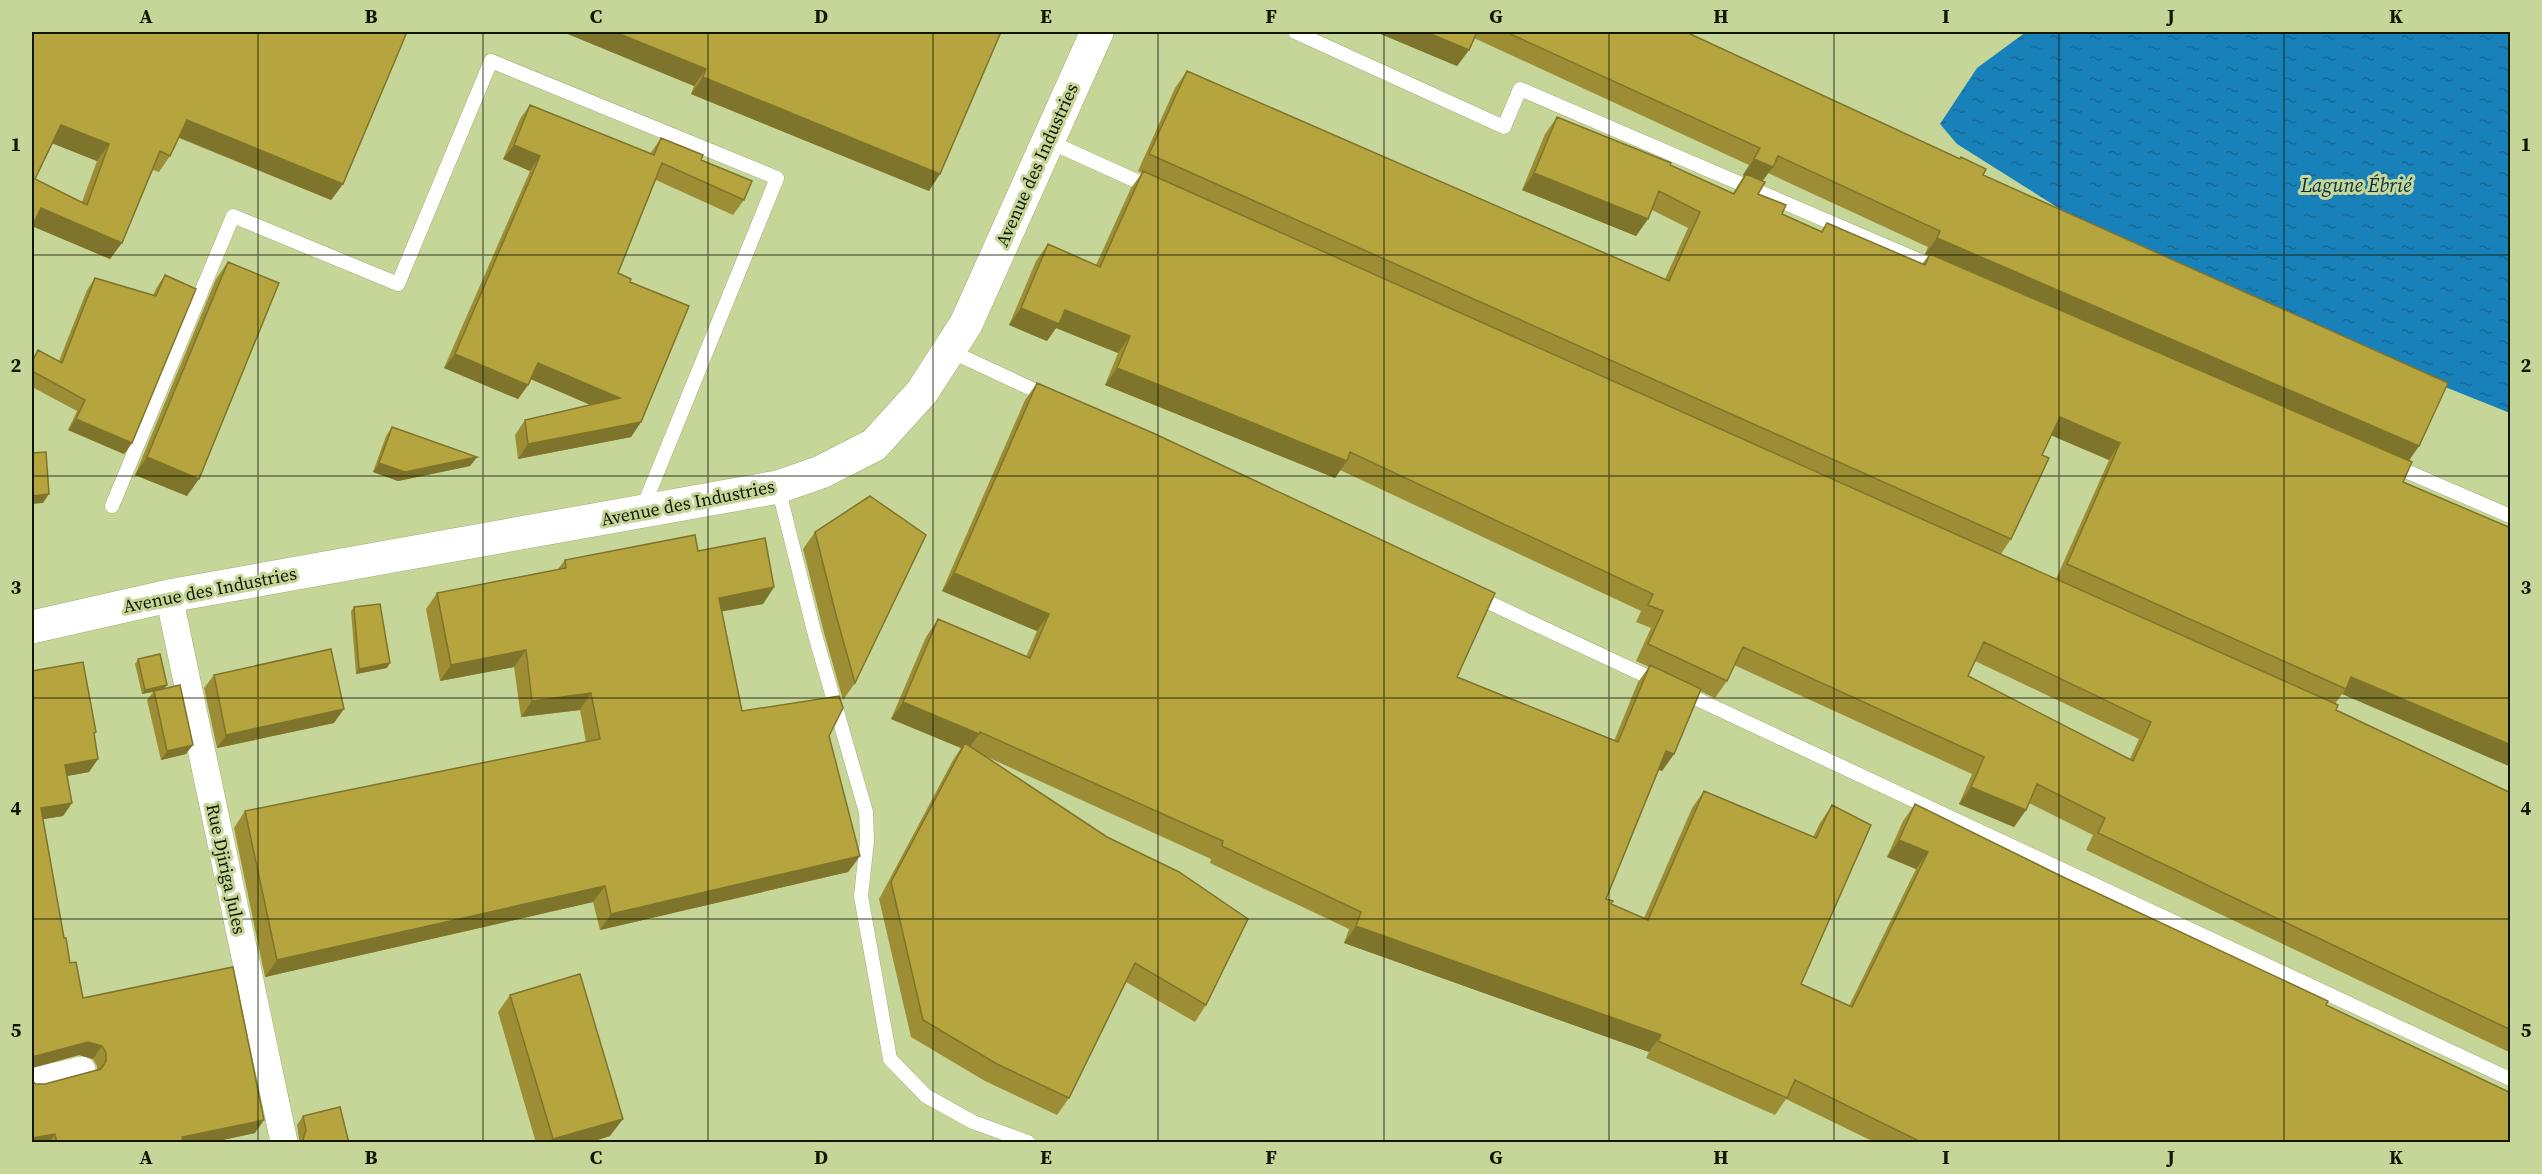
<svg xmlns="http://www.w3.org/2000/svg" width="2542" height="1174" font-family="'Source Serif 4',serif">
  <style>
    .water { fill: url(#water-ripples) }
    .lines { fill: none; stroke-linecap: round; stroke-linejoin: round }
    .service-casing { stroke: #a0af73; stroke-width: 15 }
    .minor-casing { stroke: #a0af73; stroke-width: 28 }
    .tertiary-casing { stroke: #a0af73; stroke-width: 34 }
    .service { stroke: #fff; stroke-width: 14 }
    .minor { stroke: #fff; stroke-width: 27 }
    .tertiary { stroke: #fff; stroke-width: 33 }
    .wall { fill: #9d8e35; fill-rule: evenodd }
    .shaded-wall { fill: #7f742b }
    .building { fill: #b6a53e; stroke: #7f742b; stroke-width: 1.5; fill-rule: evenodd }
    .grid { fill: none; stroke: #121702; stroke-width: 1.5; stroke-opacity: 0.55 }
    .labels { text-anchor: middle; stroke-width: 6; stroke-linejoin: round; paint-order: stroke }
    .street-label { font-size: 18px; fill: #121702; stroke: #c6d698 }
    .water-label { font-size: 20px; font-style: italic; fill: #063048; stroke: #c6d698 }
    .neatline { fill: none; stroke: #121702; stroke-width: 2 }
    .grid-label { font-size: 20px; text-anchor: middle; font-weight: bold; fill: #121702 }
  </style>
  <defs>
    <pattern id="water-ripples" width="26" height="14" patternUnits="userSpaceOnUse" patternTransform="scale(1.5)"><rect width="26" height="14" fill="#1981ba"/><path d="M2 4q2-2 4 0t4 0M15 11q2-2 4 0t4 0" fill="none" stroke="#156995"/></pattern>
  </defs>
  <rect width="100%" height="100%" fill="#c6d698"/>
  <path class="water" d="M 2026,32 L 2510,32 L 2510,413 L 2163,274 L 1957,144 L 1940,124 L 1977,68 Z"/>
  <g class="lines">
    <defs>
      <path id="service" d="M 1295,32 L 1504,127 L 1520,89 L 1939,269
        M 1048,141 L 1152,188
        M 948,350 L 1047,396
        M 2392,465 L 2510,516
        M 778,487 L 815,635 L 866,812 L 867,841 L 861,896 L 890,1059 L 926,1096 L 973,1122 L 1028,1142
        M 112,506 L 233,216 L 398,284 L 491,61 L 777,178 L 642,510
        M 1475,596 L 1659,682
        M 1682,692 L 2510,1079"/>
      <path id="minor" d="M 169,596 L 284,1142
        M 32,1082 L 82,1070"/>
      <path id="tertiary" d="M 32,627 L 169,596 L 778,487 L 821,472 L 874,445 L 922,392 L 966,324 L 1097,32"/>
    </defs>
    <use href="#service" class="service-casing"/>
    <use href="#minor" class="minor-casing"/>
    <use href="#tertiary" class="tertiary-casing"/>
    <use href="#service" class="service"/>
    <use href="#minor" class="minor"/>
    <use href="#tertiary" class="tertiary"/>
  </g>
  <path class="wall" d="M 32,32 L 343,184 L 331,200 L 179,138 L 170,156 L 159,172 L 153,170 L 110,259 L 32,226 ZM 52,143 L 97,161 L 82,202 L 35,179 Z
    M 563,32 L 1001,32 L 929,191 L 691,94 L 694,86 Z
    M 1376,32 L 1686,32 L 1983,175 L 2419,446 L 2409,460 L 2403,482 L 2511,528 L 2342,694 L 2335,704 L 2336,710 L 2511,793 L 2511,1053 L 2086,850 L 2093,835 L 2029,803 L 2026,810 L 2014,827 L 1959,804 L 1972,774 L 1734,665 L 1727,681 L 1715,698 L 1700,691 L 1674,754 L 1662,771 L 1659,770 L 1606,899 L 1611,904 L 1644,918 L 1692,808 L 1704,791 L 1813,837 L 1820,823 L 1832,805 L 1801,984 L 1849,1006 L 1916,869 L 1887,857 L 1903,821 L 1915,804 L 2326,1005 L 2511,1143 L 1876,1143 L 1786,1099 L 1775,1115 L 1646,1058 L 1649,1052 L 1344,943 L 1349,929 L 1210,863 L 1211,859 L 985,756 L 1206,1005 L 1195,1022 L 1126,982 L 1069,1098 L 1057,1115 L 985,1081 L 911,1037 L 879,899 L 953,760 L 961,748 L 891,719 L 926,637 L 938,619 L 1026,657 L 1037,631 L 942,591 L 1025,400 L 1037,383 L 1457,677 L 1614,741 L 1638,682 L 1649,667 L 1636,661 L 1651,628 L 1636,622 L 1641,611 L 1340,470 L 1335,478 L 1105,385 L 1118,353 L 1056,328 L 1047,341 L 1009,325 L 1036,261 L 1048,244 L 1096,265 L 1131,188 L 1142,173 L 1138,171 L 1175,88 L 1187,71 L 1665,279 L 1688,228 L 1652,210 L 1648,219 L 1636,236 L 1522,190 L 1545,134 L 1557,117 L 1670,165 L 1733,193 L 1744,176 L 1743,175 L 1749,165 L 1474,38 L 1469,50 L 1457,66 ZM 1768,173 L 1928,247 L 1925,254 L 1929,255 L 1922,264 L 1827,223 L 1821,231 L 1782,214 L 1758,194 L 1762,181 ZM 2051,435 L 2109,460 L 2056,579 L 2001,554 L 2011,539 L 2042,455 ZM 1975,661 L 2139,739 L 2130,759 L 1968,676 Z
    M 530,105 L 650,154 L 661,138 L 701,160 L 744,200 L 733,215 L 656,180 L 618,273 L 630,282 L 641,422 L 631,437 L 518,459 L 515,435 L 525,420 L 591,405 L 531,379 L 528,385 L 518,399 L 444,368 L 530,171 L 503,159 L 520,119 Z
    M 228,262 L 187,496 L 135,475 L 216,279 Z
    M 165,275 L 132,443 L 124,454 L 68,430 L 77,411 L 32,387 L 32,359 L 38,350 L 59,361 L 87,290 L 95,278 L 153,295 L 157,287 Z
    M 392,427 L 477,457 L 470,466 L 398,481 L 373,472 L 386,436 Z
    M 815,532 L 855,683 L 843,700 L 824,633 L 803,549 Z
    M 698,551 L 774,587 L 763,604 L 722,611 L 742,711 L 829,736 L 860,856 L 848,872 L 600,930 L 593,902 L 265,977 L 234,828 L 245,811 L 586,742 L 580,710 L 521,717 L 514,667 L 440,681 L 426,609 L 437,593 L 558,569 L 565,560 Z
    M 354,607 L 387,668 L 356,674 L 351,611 Z
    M 138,659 L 164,689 L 186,754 L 161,760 L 147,700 L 153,692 L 142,694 L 135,664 Z
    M 32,671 L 94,735 L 98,759 L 89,772 L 67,776 L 72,803 L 63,816 L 43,819 L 64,938 L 70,963 L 83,998 L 255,1133 L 209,1143 L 32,1143 L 36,1084 L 45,1084 L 97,1070 L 97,1066 L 93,1059 L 79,1055 L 32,1068 Z
    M 214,675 L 334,723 L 217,748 L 204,688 Z
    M 510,995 L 610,1136 L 588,1143 L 536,1143 L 498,1012 Z
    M 303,1116 L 349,1143 L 299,1143 L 299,1139 L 297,1125 Z"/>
  <path class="shaded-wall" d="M 563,32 L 615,32 L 706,69 L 694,86 Z
    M 1376,32 L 1426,32 L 1469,50 L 1457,66 Z
    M 703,77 L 940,174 L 929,191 L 691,94 Z
    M 187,120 L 343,184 L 331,200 L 176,136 Z
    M 61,125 L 109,144 L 97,161 L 49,142 Z
    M 514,145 L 540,156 L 530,171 L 503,159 Z
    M 1754,159 L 1773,167 L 1761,183 L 1743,175 Z
    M 1534,173 L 1648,219 L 1636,236 L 1522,190 Z
    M 41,208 L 122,243 L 110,259 L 32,226 Z
    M 1937,238 L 2419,446 L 2408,462 L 1925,254 Z
    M 1021,308 L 1065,310 L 1130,336 L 1118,353 L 1056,328 L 1047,341 L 1009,325 Z
    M 455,354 L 528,385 L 518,399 L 444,368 Z
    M 538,363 L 620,398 L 609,413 L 528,378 Z
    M 1117,368 L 1347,461 L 1335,478 L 1105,385 Z
    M 2060,417 L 2120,443 L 2109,460 L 2048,434 Z
    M 76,419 L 132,443 L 124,454 L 68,430 Z
    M 641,422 L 631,437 L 518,459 L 528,444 Z
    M 147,457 L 199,479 L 187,496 L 135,475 Z
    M 477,457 L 470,466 L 398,481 L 373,472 L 379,463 Z
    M 49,494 L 43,503 L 32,504 L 32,496 Z
    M 954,573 L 1049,614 L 1037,631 L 942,591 Z
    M 774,587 L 763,604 L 708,614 L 719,598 Z
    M 526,650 L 514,667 L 440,681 L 451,665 Z
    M 390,663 L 387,668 L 356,674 L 359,669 Z
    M 2351,677 L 2511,745 L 2511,767 L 2342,694 L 2346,689 Z
    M 167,685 L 164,689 L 142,694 L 145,690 Z
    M 591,693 L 580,710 L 521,717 L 532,701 Z
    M 903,702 L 979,734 L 967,751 L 965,743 L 961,748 L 891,719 Z
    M 344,709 L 334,723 L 217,748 L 226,735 Z
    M 193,745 L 186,754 L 161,760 L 167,751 Z
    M 1666,751 L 1674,754 L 1662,771 L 1654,768 Z
    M 98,759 L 89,772 L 56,778 L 65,765 Z
    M 1971,787 L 2026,810 L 2014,827 L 1959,804 Z
    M 72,803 L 63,816 L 32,821 L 41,808 Z
    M 1899,840 L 1928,852 L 1916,869 L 1887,857 Z
    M 860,856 L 848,872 L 600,930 L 611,914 Z
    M 605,886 L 593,902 L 265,977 L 277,960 Z
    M 1356,926 L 1661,1035 L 1649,1052 L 1344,943 Z
    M 88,1042 L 102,1046 L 93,1059 L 79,1055 L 32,1068 L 32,1057 Z
    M 623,1119 L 610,1136 L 588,1143 L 550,1143 L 553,1139 Z
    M 264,1120 L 255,1133 L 209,1143 L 178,1143 L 182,1137 Z
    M 55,1134 L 49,1143 L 32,1143 L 32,1138 Z"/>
  <path class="building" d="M 32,32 L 407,32 L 343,184 L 187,120 L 170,156 L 160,151 L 122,243 L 41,208 L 32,227 ZM 61,125 L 109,144 L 87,205 L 35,179 Z
    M 615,32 L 1001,32 L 940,174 L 703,77 L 706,69 Z
    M 1426,32 L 1477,32 L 1469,50 Z
    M 1506,32 L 1686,32 L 1960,159 L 1961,157 L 1986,169 L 1983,175 L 2448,383 L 2419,446 L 1937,238 L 1940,231 L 1778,156 L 1773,167 L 1754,159 L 1760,148 Z
    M 1187,71 L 1669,281 L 1700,212 L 1659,191 L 1648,219 L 1534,173 L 1557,117 L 1671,163 L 1670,165 L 1734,194 L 1746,174 L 1765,182 L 1758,194 L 1786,205 L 1782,214 L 1822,232 L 1827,223 L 1925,265 L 1930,254 L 2412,462 L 2403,482 L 2511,528 L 2511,745 L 2351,677 L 2346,689 L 2067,564 L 2120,443 L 2060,417 L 2042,455 L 2049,458 L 2011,539 L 1149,154 Z
    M 530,105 L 654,155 L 661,138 L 703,155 L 701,160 L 752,181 L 744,200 L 662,163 L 618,273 L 631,279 L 630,282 L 689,306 L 641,422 L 528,444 L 525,420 L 620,398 L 538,363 L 528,385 L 455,354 L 540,156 L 514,145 Z
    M 1143,171 L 2338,705 L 2336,710 L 2511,793 L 2511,1030 L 2098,833 L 2105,818 L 2037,784 L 2026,810 L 1971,787 L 1984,757 L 1743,647 L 1727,681 L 1648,644 L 1663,611 L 1648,605 L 1653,594 L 1350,452 L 1347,461 L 1117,368 L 1130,336 L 1065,310 L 1059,324 L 1021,308 L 1048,244 L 1100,267 ZM 1984,642 L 2151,722 L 2133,761 L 1968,676 Z
    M 228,262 L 279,283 L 199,479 L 147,457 Z
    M 165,275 L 196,289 L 132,443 L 76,419 L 85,400 L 32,371 L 32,362 L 38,350 L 62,363 L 95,278 L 156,296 Z
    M 1037,383 L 1153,433 L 1495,593 L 1457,677 L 1618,742 L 1650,665 L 1701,689 L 1674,754 L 1666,751 L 1606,899 L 1613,901 L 1611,904 L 1648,920 L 1704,791 L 1816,838 L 1832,805 L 1871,825 L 1801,984 L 1852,1007 L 1928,852 L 1899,840 L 1915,804 L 2063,877 L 2328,1001 L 2326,1005 L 2511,1093 L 2511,1143 L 1923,1143 L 1795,1080 L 1787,1098 L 1658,1041 L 1661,1035 L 1356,926 L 1361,912 L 1222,846 L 1223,841 L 980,732 L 979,734 L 903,702 L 938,619 L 1030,658 L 1049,614 L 954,573 Z
    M 392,427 L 477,457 L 405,472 L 379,463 Z
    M 46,452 L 49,494 L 32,496 L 32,453 Z
    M 870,496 L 926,535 L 855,683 L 836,615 L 815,532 Z
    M 695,535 L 698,551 L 765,538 L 774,587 L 719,598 L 742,711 L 839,696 L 843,708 L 829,736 L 860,856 L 611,914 L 605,886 L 277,960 L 245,811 L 600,739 L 591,693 L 532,701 L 526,650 L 451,665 L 437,593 L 566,568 L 565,560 Z
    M 380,604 L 390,663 L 359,669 L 354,607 Z
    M 331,649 L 344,709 L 226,735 L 214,675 Z
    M 160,654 L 167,685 L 145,690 L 138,659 Z
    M 83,662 L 96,732 L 94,733 L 98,759 L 65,765 L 72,803 L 41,808 L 64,938 L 66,938 L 70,963 L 76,962 L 83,998 L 233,967 L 264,1120 L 182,1137 L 183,1143 L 57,1143 L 55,1134 L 32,1138 L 32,1081 L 36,1084 L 45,1084 L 101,1069 L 106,1061 L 106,1053 L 102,1046 L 88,1042 L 32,1057 L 32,671 Z
    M 180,685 L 193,745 L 167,751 L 154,691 Z
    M 965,743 L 1107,837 L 1179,872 L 1248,919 L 1206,1005 L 1135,963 L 1069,1098 L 997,1064 L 923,1020 L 891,882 Z
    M 580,974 L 623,1119 L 553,1139 L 510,995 Z
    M 340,1107 L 349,1143 L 302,1143 L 306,1130 L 303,1116 Z"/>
  <path class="grid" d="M 258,32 L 258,1142M 483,32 L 483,1142M 708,32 L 708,1142M 933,32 L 933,1142M 1158,32 L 1158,1142M 1384,32 L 1384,1142M 1609,32 L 1609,1142M 1834,32 L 1834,1142M 2059,32 L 2059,1142M 2284,32 L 2284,1142M 32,255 L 2510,255M 32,476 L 2510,476M 32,698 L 2510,698M 32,919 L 2510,919"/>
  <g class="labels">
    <g class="street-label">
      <text transform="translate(1037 165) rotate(-66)" y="6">Avenue des Industries</text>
      <text transform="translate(688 503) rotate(-11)" y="6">Avenue des Industries</text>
      <text transform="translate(210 590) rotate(-11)" y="6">Avenue des Industries</text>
      <text transform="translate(226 869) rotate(78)" y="6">Rue Djiriga Jules</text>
    </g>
    <g class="water-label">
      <text x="2356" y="192">Lagune Ébrié</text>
    </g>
  </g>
  <rect width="2542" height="1174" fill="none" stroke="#c6d698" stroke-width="66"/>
  <rect x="33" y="33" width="2476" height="1108" class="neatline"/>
  <g class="grid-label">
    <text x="146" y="23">A</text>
    <text x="371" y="23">B</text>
    <text x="596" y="23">C</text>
    <text x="821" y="23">D</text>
    <text x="1046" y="23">E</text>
    <text x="1271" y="23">F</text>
    <text x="1496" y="23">G</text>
    <text x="1721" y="23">H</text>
    <text x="1946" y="23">I</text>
    <text x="2171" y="23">J</text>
    <text x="2396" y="23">K</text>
    <text x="16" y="151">1</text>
    <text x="2526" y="151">1</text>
    <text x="16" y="372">2</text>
    <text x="2526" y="372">2</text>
    <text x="16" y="594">3</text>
    <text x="2526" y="594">3</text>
    <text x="16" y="815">4</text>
    <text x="2526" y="815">4</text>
    <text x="16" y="1037">5</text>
    <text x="2526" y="1037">5</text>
    <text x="146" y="1164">A</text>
    <text x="371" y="1164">B</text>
    <text x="596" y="1164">C</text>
    <text x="821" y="1164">D</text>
    <text x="1046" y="1164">E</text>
    <text x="1271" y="1164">F</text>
    <text x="1496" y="1164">G</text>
    <text x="1721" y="1164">H</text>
    <text x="1946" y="1164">I</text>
    <text x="2171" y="1164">J</text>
    <text x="2396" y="1164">K</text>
  </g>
</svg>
